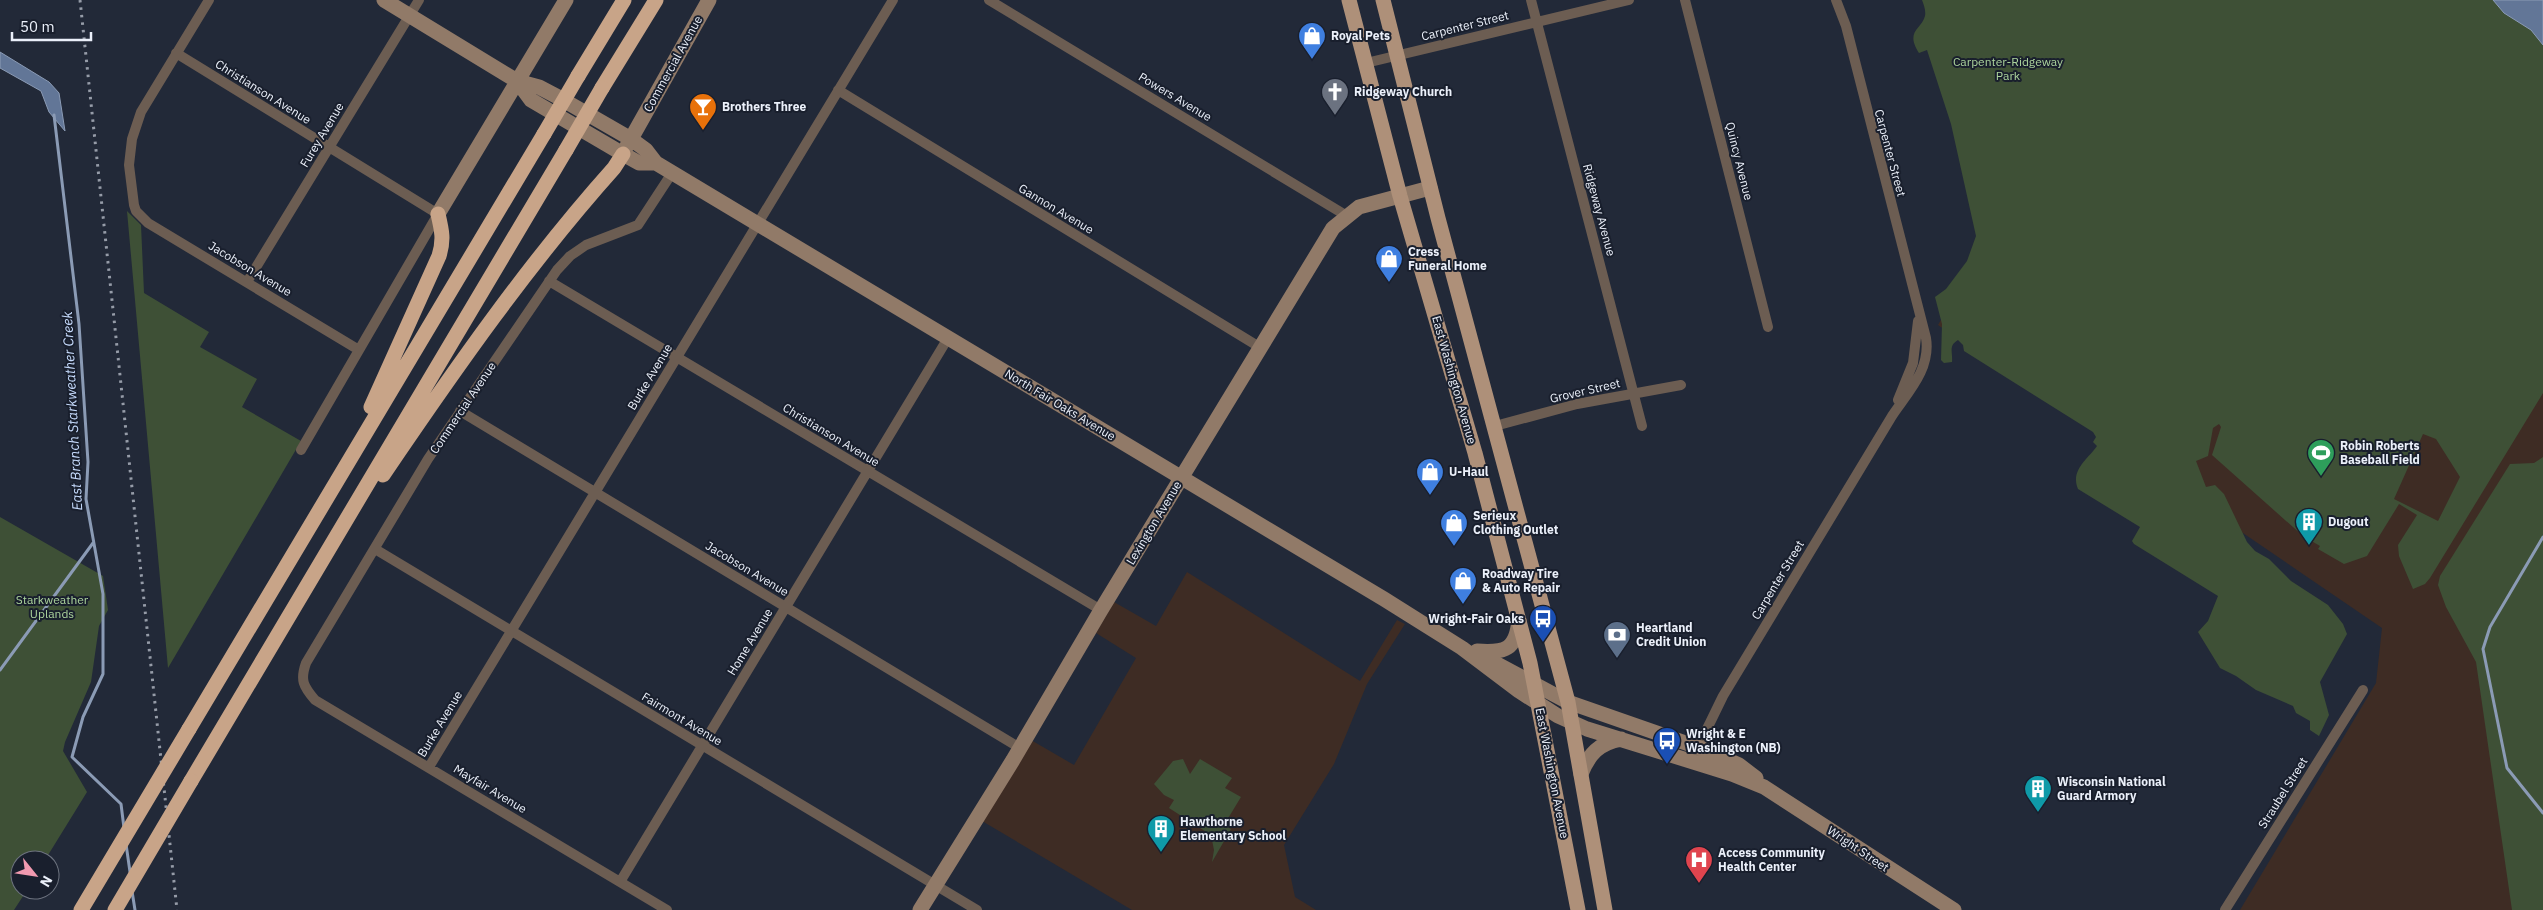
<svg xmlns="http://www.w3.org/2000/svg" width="2543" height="910" font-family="'IBM Plex Sans',sans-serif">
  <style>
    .education { fill: #3e2c24 }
    .green { fill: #3e5036; fill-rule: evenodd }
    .water { fill: #627697; stroke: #8b9bb5 }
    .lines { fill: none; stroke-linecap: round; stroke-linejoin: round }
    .stream { stroke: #8b9bb5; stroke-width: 3 }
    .street { stroke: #6c5d52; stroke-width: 10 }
    .secondary { stroke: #917a68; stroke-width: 15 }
    .primary { stroke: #ae9079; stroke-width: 15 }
    .highway { stroke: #c8a488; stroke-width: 15 }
    .rail { stroke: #969ca8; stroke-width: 3; stroke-dasharray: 2.5 5; stroke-linecap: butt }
    .highway-bridge { stroke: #c8a488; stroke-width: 15 }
    .labels { text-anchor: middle; stroke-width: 4; stroke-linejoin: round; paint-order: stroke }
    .street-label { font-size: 12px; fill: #ebf0fa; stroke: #191f2d }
    .poi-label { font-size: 12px; font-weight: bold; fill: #ebf0fa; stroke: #191f2d; text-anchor: start }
    .park-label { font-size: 12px; fill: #add59d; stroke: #191f2d }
    .water-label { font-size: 14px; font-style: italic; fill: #c6dbfd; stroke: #191f2d }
  </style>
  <rect width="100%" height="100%" fill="#222938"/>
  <path class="education" d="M 2126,0 L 2543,168 L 2543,910 L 2240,910 L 2376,683 L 2382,628 L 1938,325 Z
    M 1187,572 L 1360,681 L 1397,620 L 1405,624 L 1367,684 L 1334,764 L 1284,845 L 1295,897 L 1316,910 L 1132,910 L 982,821 L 1031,740 L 1074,765 L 1136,658 L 1096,633 L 1114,602 L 1156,626 Z"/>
  <path class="green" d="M 1922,0 L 2543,0 L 2543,393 L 2430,578 L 2425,584 L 2413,589 L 2399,556 L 2398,545 L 2417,515 L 2399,504 L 2367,556 L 2344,564 L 2318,549 L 2320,546 L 2303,536 L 2212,455 L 2221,427 L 2219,424 L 2213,428 L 2208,456 L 2196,461 L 2206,487 L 2215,485 L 2224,494 L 2247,542 L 2255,551 L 2269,559 L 2291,581 L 2328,605 L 2343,624 L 2347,634 L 2320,682 L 2329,715 L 2319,736 L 2310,730 L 2310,721 L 2296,713 L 2293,706 L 2256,690 L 2236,676 L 2220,668 L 2198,632 L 2208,621 L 2218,596 L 2134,544 L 2132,541 L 2140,527 L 2078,489 C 2070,470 2088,459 2097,446 L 2093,442 L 2096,437 L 2093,432 L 1964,351 L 1963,345 L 1958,340 C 1948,346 1953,352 1952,362 L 1944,363 L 1941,360 L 1942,324 L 1935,297 L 1946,289 L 1967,261 L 1976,236 L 1951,124 L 1927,50 L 1919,53 C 1905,31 1921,30 1925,16 C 1926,11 1924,5 1922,0 ZM 2423,434 L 2436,439 L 2460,477 L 2438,521 L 2394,499 Z
    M 127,211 L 141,225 L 144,293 L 209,332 L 200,347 L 257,379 L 242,407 L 301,441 L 168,668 Z
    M 2543,457 L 2543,910 L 2512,910 L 2476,662 L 2446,607 L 2438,585 L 2440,576 L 2510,464 L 2534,463 Z
    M 0,517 L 103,576 L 108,610 L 99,626 L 91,682 L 65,742 L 63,751 L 87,792 L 45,860 L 20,860 L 20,890 L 27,890 L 14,910 L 0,910 Z
    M 1183,759 L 1190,774 L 1200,759 L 1232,778 L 1225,788 L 1241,797 L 1224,825 L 1231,829 L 1212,862 L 1214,850 L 1211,835 L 1169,808 L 1174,800 L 1164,795 L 1154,784 L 1173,761 Z"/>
  <path class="water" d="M 2493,0 L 2543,0 L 2543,45 L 2531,30 L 2504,13 Z
    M 0,52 L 49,82 L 59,93 L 65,131 L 49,112 L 41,91 L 0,68 Z"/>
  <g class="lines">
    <path class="stream" d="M 54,115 L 79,324 L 88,462 L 86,499 L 103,594 L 103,674 L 83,717 L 72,757 L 121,804 L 124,828
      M 2543,537 L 2490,627 L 2483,649 L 2507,768 L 2543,813
      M 0,670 L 93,543
      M 126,844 L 130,872
      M 132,891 L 135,910"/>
    <path class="street" d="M 209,0 L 141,112 L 132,139 L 129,165 L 134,205 L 136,211 L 148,223 L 359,350
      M 989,0 L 1347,216
      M 1531,0 L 1642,426
      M 1685,0 L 1768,327
      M 176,53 L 438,214 L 301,450
      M 1366,63 L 1629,0
      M 838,90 L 1261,348
      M 549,281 L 1101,610
      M 247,282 L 419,0
      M 1898,400 L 1913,363 L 1918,321
      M 460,411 L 1020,748
      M 1495,426 L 1577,404 L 1681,385
      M 375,549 L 977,910
      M 1695,762 L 1704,735 L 1723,696 L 1892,416 C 1908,392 1931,369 1926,338 L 1846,26 L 1836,0
      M 429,767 L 893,0
      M 620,882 L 948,338
      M 667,910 L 315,700 C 303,686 300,680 306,663 L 428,459 L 557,270 L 570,256 L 586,245 L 638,225 L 672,173
      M 2225,910 L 2363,690"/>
    <path class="secondary" d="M 384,0 L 517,81 L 539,87 L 558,97 L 631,139 L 646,150 L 656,163 L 1384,599 L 1462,648 L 1519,691 L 1558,716 L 1587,729 L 1732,774 L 1764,787 L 1954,910
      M 517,81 L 531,100 L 623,154 L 639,163 L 656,163
      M 627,146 L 709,0
      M 438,214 L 566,0
      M 1477,651 C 1505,653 1516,650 1519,620
      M 1486,658 L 1568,702 L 1700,748 L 1739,765 L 1756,778
      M 1581,774 C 1589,754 1599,743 1621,739
      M 920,910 L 1013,760 L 1101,610 L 1333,228 L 1359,207 L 1430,188"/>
    <path class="primary" d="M 1349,0 L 1400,196 L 1475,453 L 1530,663 L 1578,910
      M 1383,0 L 1438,218 L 1568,702 L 1605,910"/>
    <path class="highway" d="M 578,76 L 624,0
      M 602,88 L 656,0
      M 371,407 L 439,256 C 444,240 442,231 438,214
      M 383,475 C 455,369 529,263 614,168 L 623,154
      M 189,729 L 544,134
      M 191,781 L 566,150"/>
    <path class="rail" d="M 80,0 L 177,910"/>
    <path class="highway-bridge" d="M 544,134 L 578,76
      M 566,150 L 602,88
      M 81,910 L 189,729
      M 115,910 L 191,781"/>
  </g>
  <defs>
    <symbol id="shop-pin" viewBox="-11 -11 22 30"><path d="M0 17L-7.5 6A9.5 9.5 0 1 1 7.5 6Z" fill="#3f7fe0" stroke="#191f2d"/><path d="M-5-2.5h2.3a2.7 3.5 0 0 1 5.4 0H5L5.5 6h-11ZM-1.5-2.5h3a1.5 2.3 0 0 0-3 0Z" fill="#fff"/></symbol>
    <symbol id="church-pin" viewBox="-11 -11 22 30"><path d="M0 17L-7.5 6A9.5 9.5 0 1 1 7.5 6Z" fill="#6b7280" stroke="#191f2d"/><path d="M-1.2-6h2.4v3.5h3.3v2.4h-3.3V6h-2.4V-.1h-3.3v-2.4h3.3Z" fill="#fff"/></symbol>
    <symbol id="bar-pin" viewBox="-11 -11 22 30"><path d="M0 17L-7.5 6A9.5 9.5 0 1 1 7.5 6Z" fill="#e8710a" stroke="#191f2d"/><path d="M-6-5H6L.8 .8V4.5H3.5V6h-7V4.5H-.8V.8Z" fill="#fff"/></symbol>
    <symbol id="stadium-pin" viewBox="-11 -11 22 30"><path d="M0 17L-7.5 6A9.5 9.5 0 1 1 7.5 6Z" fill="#2e9e5b" stroke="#191f2d"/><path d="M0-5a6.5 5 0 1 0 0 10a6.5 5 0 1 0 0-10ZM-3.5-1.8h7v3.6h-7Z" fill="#fff"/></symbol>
    <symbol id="building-pin" viewBox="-11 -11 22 30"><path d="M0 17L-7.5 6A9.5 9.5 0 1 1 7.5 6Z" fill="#0f9aa8" stroke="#191f2d"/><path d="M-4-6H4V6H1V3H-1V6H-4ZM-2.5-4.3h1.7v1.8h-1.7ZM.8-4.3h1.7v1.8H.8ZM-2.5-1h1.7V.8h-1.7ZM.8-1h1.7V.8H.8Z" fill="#fff"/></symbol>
    <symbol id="bus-pin" viewBox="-11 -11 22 30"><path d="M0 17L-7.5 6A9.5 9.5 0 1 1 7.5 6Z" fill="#1a4fb4" stroke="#191f2d"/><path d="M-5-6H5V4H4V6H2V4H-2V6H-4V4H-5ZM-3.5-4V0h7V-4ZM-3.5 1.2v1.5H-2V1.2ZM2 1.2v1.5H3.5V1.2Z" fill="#fff"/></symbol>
    <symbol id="bank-pin" viewBox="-11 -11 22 30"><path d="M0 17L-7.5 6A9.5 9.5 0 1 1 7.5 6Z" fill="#5c6f8a" stroke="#191f2d"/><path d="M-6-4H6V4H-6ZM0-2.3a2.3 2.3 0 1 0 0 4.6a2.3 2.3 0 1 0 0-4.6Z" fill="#fff"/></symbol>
    <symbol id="hospital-pin" viewBox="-11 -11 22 30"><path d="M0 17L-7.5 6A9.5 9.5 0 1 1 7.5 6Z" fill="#e0444e" stroke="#191f2d"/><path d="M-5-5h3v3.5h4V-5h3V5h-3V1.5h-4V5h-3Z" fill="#fff"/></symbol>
  </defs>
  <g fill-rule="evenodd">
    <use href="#shop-pin" x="1296" y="20" width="32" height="43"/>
    <use href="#church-pin" x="1319" y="76" width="32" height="43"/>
    <use href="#bar-pin" x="687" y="91" width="32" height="43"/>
    <use href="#shop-pin" x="1373" y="243" width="32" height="43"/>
    <use href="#stadium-pin" x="2305" y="437" width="32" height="43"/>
    <use href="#shop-pin" x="1414" y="456" width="32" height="43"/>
    <use href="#building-pin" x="2293" y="506" width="32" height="43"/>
    <use href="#shop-pin" x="1438" y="507" width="32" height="43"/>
    <use href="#shop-pin" x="1447" y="565" width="32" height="43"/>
    <use href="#bus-pin" x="1527" y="603" width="32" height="43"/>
    <use href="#bank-pin" x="1601" y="619" width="32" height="43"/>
    <use href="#bus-pin" x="1651" y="725" width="32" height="43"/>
    <use href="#building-pin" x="2022" y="773" width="32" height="43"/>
    <use href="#building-pin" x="1145" y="813" width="32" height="43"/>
    <use href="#hospital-pin" x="1683" y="844" width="32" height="43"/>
  </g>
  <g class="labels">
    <g class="street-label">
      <text transform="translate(1465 26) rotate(-14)" y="4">Carpenter Street</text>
      <text transform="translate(673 64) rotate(-61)" y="4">Commercial Avenue</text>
      <text transform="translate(263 92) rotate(32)" y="4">Christianson Avenue</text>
      <text transform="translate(1175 97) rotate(31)" y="4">Powers Avenue</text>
      <text transform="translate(322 135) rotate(-59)" y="4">Furey Avenue</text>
      <text transform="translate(1890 153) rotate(75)" y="4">Carpenter Street</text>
      <text transform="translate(1739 161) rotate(76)" y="4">Quincy Avenue</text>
      <text transform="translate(1056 209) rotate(31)" y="4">Gannon Avenue</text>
      <text transform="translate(1599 210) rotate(75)" y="4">Ridgeway Avenue</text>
      <text transform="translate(250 269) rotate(31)" y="4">Jacobson Avenue</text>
      <text transform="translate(650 377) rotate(-59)" y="4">Burke Avenue</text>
      <text transform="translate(1454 380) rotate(74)" y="4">East Washington Avenue</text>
      <text transform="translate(1585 391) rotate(-13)" y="4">Grover Street</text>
      <text transform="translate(1060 405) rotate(31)" y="4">North Fair Oaks Avenue</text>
      <text transform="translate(463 408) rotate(-56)" y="4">Commercial Avenue</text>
      <text transform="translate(831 435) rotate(31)" y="4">Christianson Avenue</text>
      <text transform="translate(1154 523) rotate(-59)" y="4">Lexington Avenue</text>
      <text transform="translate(747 569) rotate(31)" y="4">Jacobson Avenue</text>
      <text transform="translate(1778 580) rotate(-59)" y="4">Carpenter Street</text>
      <text transform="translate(750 642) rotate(-59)" y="4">Home Avenue</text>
      <text transform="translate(682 719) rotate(31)" y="4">Fairmont Avenue</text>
      <text transform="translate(440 724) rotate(-59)" y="4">Burke Avenue</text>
      <text transform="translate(1552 773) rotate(79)" y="4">East Washington Avenue</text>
      <text transform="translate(490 789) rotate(31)" y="4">Mayfair Avenue</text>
      <text transform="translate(2283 793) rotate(-58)" y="4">Straubel Street</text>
      <text transform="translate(1858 849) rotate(34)" y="4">Wright Street</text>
    </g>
    <g class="poi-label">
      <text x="1331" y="40">Royal Pets</text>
      <text x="1354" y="96">Ridgeway Church</text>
      <text x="722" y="111">Brothers Three</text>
      <text x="1408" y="256">Cress<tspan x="1408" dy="14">Funeral Home</tspan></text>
      <text x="2340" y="450">Robin Roberts<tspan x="2340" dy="14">Baseball Field</tspan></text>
      <text x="1449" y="476">U-Haul</text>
      <text x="1473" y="520">Serieux<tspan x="1473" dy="14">Clothing Outlet</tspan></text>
      <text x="2328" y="526">Dugout</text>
      <text x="1482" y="578">Roadway Tire<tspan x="1482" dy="14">&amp; Auto Repair</tspan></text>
      <text x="1524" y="623" text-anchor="end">Wright-Fair Oaks</text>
      <text x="1636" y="632">Heartland<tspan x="1636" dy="14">Credit Union</tspan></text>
      <text x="1686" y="738">Wright &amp; E<tspan x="1686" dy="14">Washington (NB)</tspan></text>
      <text x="2057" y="786">Wisconsin National<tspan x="2057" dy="14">Guard Armory</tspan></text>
      <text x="1180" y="826">Hawthorne<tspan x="1180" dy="14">Elementary School</tspan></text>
      <text x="1718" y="857">Access Community<tspan x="1718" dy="14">Health Center</tspan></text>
    </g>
    <g class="park-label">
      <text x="2008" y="66">Carpenter-Ridgeway<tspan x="2008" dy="14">Park</tspan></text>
      <text x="52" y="604">Starkweather<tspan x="52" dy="14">Uplands</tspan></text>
    </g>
    <g class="water-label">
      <text transform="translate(72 411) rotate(-93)" y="5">East Branch Starkweather Creek</text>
    </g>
  </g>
  <g transform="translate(35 875) rotate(120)"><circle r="24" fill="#191f2d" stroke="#6d737f"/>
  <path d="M0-4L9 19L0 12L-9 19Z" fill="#f19ab0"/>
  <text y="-8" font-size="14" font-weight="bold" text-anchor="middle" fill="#ebf0fa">N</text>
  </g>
  <path d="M12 32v8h79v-8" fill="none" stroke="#ebf0fa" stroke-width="2.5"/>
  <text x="20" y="32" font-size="15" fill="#ebf0fa" stroke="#191f2d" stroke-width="4" paint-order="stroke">50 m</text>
</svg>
